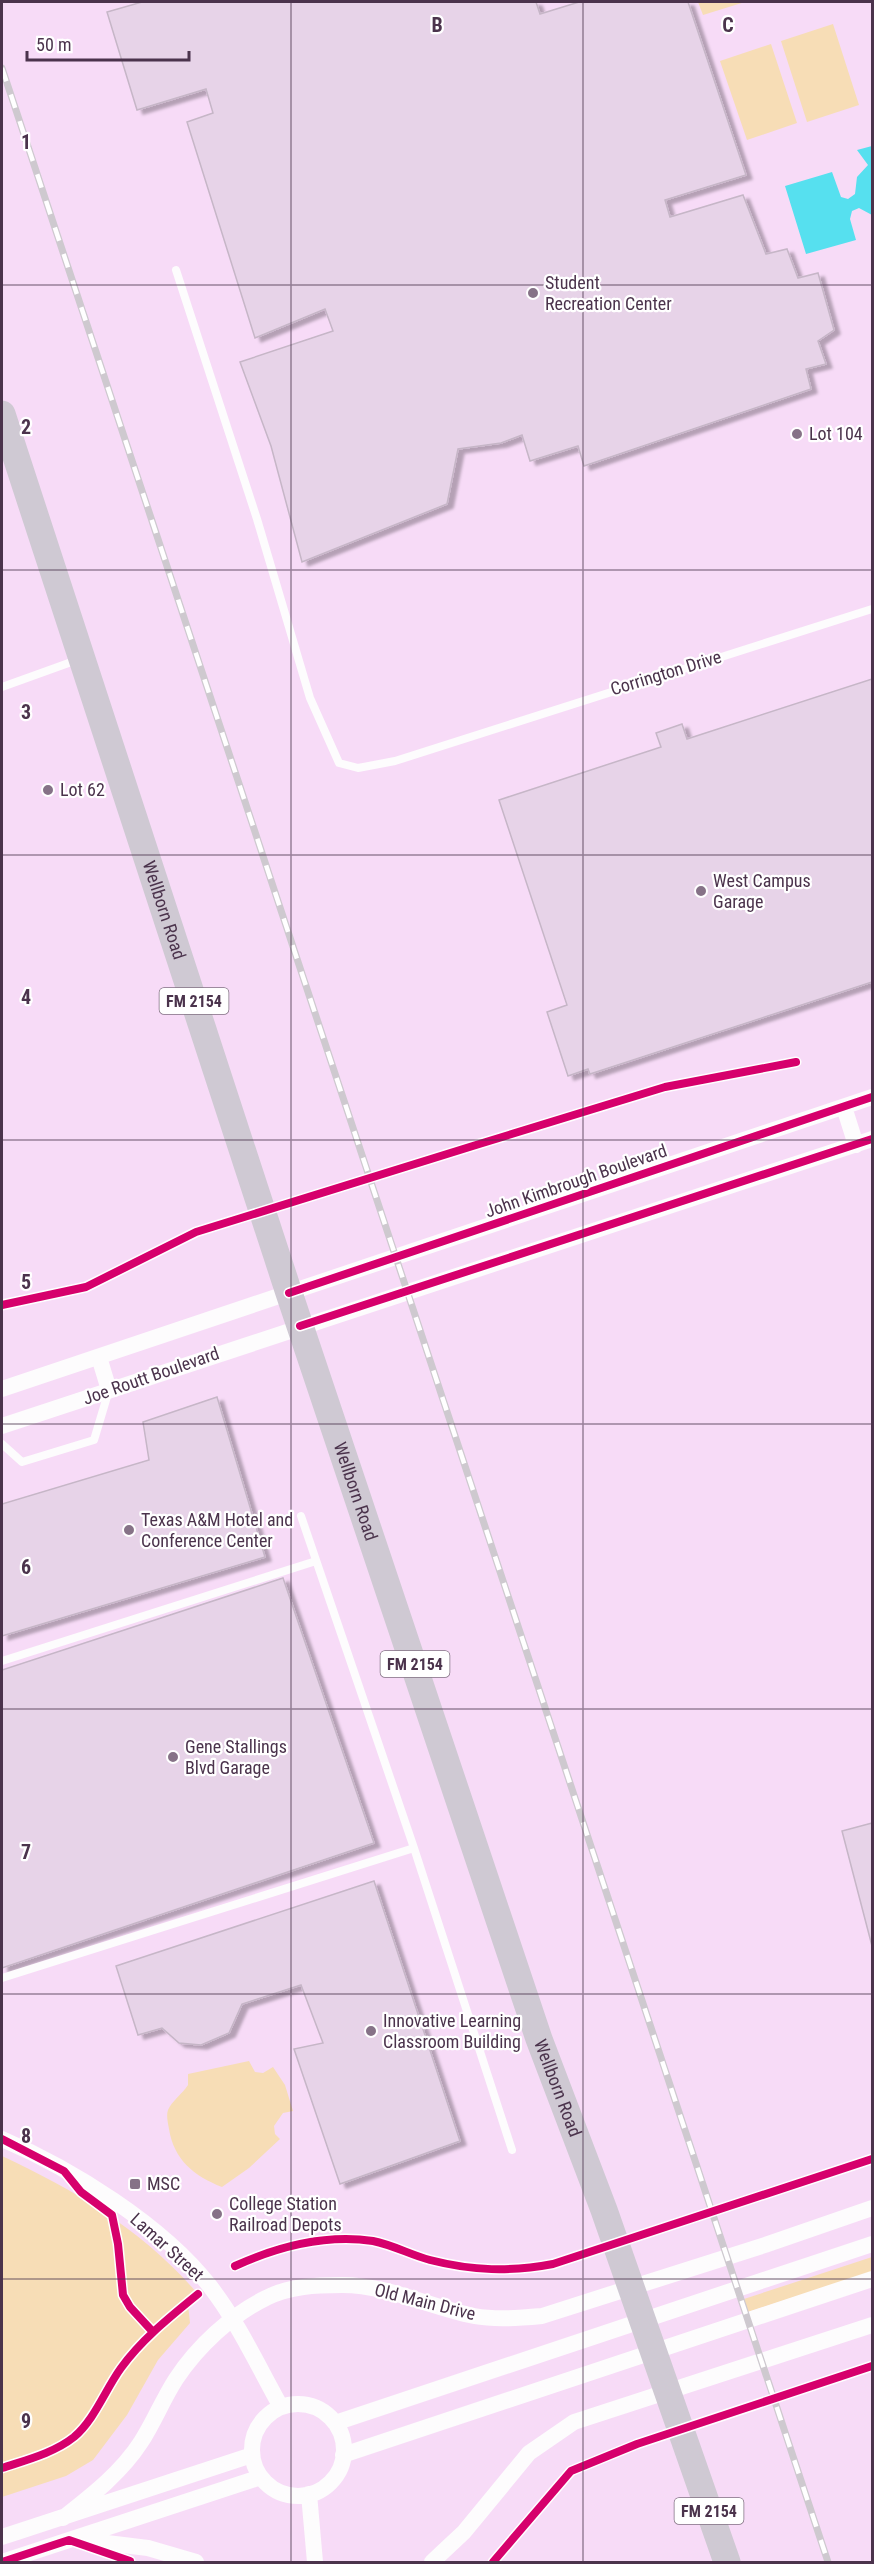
<svg xmlns="http://www.w3.org/2000/svg" width="874" height="2564" font-family="'Roboto Condensed',sans-serif">
  <style>
    .built { fill: #f7dbf7 }
    .green { fill: #f7ddb6 }
    .water { fill: #56e0ef }
    .building { fill: #e7d3e8; stroke: #c6b6c7; stroke-width: 1.5; filter: url(#shadow) }
    .lines { fill: none; stroke-linecap: round; stroke-linejoin: round }
    .service { stroke: #fdfcfd; stroke-width: 8 }
    .minor { stroke: #fdfcfd; stroke-width: 16 }
    .primary { stroke: #cfc9d3; stroke-width: 27 }
    .rail-casing { stroke: #cec9cf; stroke-width: 7 }
    .rail { stroke: #fff; stroke-width: 4.5; stroke-dasharray: 14; stroke-linecap: butt }
    .cycleway-casing { stroke: #fff; stroke-width: 11 }
    .cycleway { stroke: #d6006c; stroke-width: 8 }
    .grid { fill: none; stroke: #4b334c; stroke-width: 1.5; stroke-opacity: 0.55 }
    .poi-dot { fill: #867287; stroke: #fff; stroke-width: 2 }
    .labels { text-anchor: middle; stroke-width: 4.5; stroke-linejoin: round; paint-order: stroke }
    .shield { fill: #fff; stroke: #817082; stroke-width: 1.5 }
    .shield-label { font-size: 16px; font-weight: bold; fill: #4b334c }
    .poi-label { font-size: 18px; fill: #4b334c; stroke: #fff; text-anchor: start }
    .street-label { font-size: 18px; fill: #4b334c; stroke: #fff }
    .grid-label { font-size: 20px; text-anchor: middle; font-weight: bold; fill: #4b334c; stroke: #fff; stroke-width: 4.5; stroke-linejoin: round; paint-order: stroke }
  </style>
  <defs>
    <filter id="shadow"><feDropShadow dx="6" dy="4" stdDeviation="1.5" flood-color="#0004"/></filter>
  </defs>
  <rect width="100%" height="100%" fill="#f4e8f4"/>
  <path class="built" d="M 2,2 L 872,2 L 872,2562 L 2,2562 Z"/>
  <path class="green" d="M 698,2 L 745,2 L 703,15 Z
    M 833,24 L 859,105 L 807,122 L 781,41 Z
    M 771,44 L 797,123 L 747,140 L 720,61 Z
    M 249,2061 L 255,2072 L 263,2073 L 273,2067 L 285,2085 L 293,2111 L 283,2113 L 274,2126 L 275,2134 L 280,2139 L 249,2168 L 222,2187 C 194,2176 174,2160 169,2129 C 168,2123 166,2116 168,2110 C 171,2102 183,2093 188,2085 L 188,2074 Z
    M 2,2156 C 75,2190 144,2231 197,2293 L 188,2304 L 190,2323 L 158,2360 L 127,2415 L 93,2460 L 66,2476 L 2,2497 Z
    M 872,2257 L 872,2272 L 748,2312 L 744,2299 Z"/>
  <path class="water" d="M 872,146 L 872,215 L 859,208 L 852,211 L 850,219 L 856,240 L 806,254 L 785,186 L 832,172 L 841,197 L 848,199 L 855,194 L 857,177 L 868,165 L 857,150 Z"/>
  <path class="building" d="M 142,2 L 536,2 L 540,14 L 579,2 L 688,2 L 746,175 L 665,200 L 670,217 L 743,195 L 766,254 L 787,249 L 798,278 L 818,273 L 834,330 L 818,341 L 826,364 L 806,369 L 811,389 L 584,466 L 578,446 L 530,461 L 522,435 L 501,443 L 458,449 L 447,504 L 302,562 L 271,446 L 240,362 L 333,331 L 325,309 L 255,338 L 187,122 L 213,113 L 206,89 L 137,110 L 107,12 Z
    M 872,679 L 872,982 L 590,1074 L 588,1069 L 568,1076 L 547,1012 L 567,1005 L 499,800 L 661,747 L 656,733 L 682,724 L 687,739 Z
    M 217,1397 L 265,1557 L 2,1636 L 2,1504 L 149,1460 L 143,1422 Z
    M 283,1578 L 374,1843 L 2,1968 L 2,1670 Z
    M 872,1823 L 872,1946 L 842,1831 Z
    M 374,1881 L 460,2141 L 340,2184 L 294,2049 L 323,2043 L 301,1985 L 242,2004 L 229,2033 L 201,2045 L 179,2043 L 162,2028 L 138,2035 L 116,1966 Z"/>
  <g class="lines">
    <path class="service" d="M 176,270 L 257,519 L 310,698 L 339,763 L 358,768 L 395,761 L 872,609
      M 2,687 L 77,660
      M 2,1444 L 22,1462 L 94,1440 L 109,1390
      M 301,1516 L 414,1848 L 512,2150
      M 2,1661 L 316,1561
      M 2,1978 L 414,1848"/>
    <path class="minor" d="M 844,1107 L 856,1145
      M 99,1357 L 109,1390
      M 2,1389 L 872,1097
      M 2,1426 L 872,1139
      M 2,2139 C 72,2169 162,2225 209,2285 C 238,2322 258,2366 281,2407
      M252 2450a46 46 0 1 1 92 0a46 46 0 1 1-92 0Z
      M 335,2423 L 872,2244
      M 343,2455 L 872,2279
      M 309,2494 L 315,2562
      M 63,2518 C 91,2496 121,2473 141,2442 C 154,2422 163,2399 176,2379 C 197,2347 231,2315 266,2298 C 289,2286 317,2285 342,2285 C 388,2285 429,2307 474,2316 C 496,2320 520,2318 542,2316 L 765,2245 L 872,2208
      M 2,2537 L 252,2455
      M 82,2540 L 148,2548 L 196,2562
      M 2,2562 L 261,2477
      M 432,2562 L 464,2532 L 529,2453 L 574,2422 L 872,2325"/>
    <path class="primary" id="s1" d="M 2,414 L 289,1293 L 539,2039 L 604,2210 L 727,2562"/>
    <defs>
      <path id="rail" d="M 2,68 L 828,2562"/>
    </defs>
    <use href="#rail" class="rail-casing"/>
    <use href="#rail" class="rail"/>
    <defs>
      <path id="cycleway" d="M 289,1293 L 872,1097
        M 2,1305 L 86,1287 L 196,1232 L 476,1145 L 665,1087 L 796,1062
        M 300,1326 L 872,1139
        M 2,2139 L 64,2171 L 81,2192 L 112,2215 L 118,2244 L 123,2295 L 130,2307 L 153,2332
        M 235,2266 C 279,2246 325,2234 373,2241 C 393,2245 411,2255 430,2260 C 473,2271 510,2272 553,2264 L 872,2159
        M 2,2468 C 26,2460 54,2453 74,2437 C 95,2419 105,2390 121,2368 C 142,2339 170,2317 198,2294
        M 2,2562 L 69,2540 L 130,2561
        M 493,2562 L 571,2471 L 637,2444 L 872,2366"/>
    </defs>
    <use href="#cycleway" class="cycleway-casing"/>
    <use href="#cycleway" class="cycleway"/>
  </g>
  <path class="grid" d="M 291,2 L 291,2562M 583,2 L 583,2562M 2,285 L 872,285M 2,570 L 872,570M 2,855 L 872,855M 2,1140 L 872,1140M 2,1424 L 872,1424M 2,1709 L 872,1709M 2,1994 L 872,1994M 2,2279 L 872,2279"/>
  <g class="poi-dot">
    <circle cx="533" cy="293" r="6"/>
    <circle cx="797" cy="434" r="6"/>
    <circle cx="48" cy="790" r="6"/>
    <circle cx="701" cy="891" r="6"/>
    <circle cx="129" cy="1530" r="6"/>
    <circle cx="173" cy="1757" r="6"/>
    <circle cx="371" cy="2031" r="6"/>
    <rect x="129" y="2178" width="12" height="12" rx="3"/>
    <circle cx="217" cy="2214" r="6"/>
  </g>
  <g class="labels">
    <g class="shield">
      <rect x="159.5" y="988" width="69" height="26" rx="4.5"/>
      <rect x="380.5" y="1651" width="69" height="26" rx="4.5"/>
      <rect x="674.5" y="2498" width="69" height="26" rx="4.5"/>
    </g>
    <g class="shield-label">
      <text x="194" y="1007">FM 2154</text>
      <text x="415" y="1670">FM 2154</text>
      <text x="709" y="2517">FM 2154</text>
    </g>
    <g class="poi-label">
      <text x="545" y="289">Student<tspan x="545" dy="21">Recreation Center</tspan></text>
      <text x="809" y="440">Lot 104</text>
      <text x="60" y="796">Lot 62</text>
      <text x="713" y="887">West Campus<tspan x="713" dy="21">Garage</tspan></text>
      <text x="141" y="1526">Texas A&amp;M Hotel and<tspan x="141" dy="21">Conference Center</tspan></text>
      <text x="185" y="1753">Gene Stallings<tspan x="185" dy="21">Blvd Garage</tspan></text>
      <text x="383" y="2027">Innovative Learning<tspan x="383" dy="21">Classroom Building</tspan></text>
      <text x="147" y="2190">MSC</text>
      <text x="229" y="2210">College Station<tspan x="229" dy="21">Railroad Depots</tspan></text>
    </g>
    <g class="street-label">
      <text transform="translate(666 673) rotate(-17)" y="6">Corrington Drive</text>
      <text dy="6" stroke="none"><textPath href="#s1" startOffset="522">Wellborn Road</textPath></text>
      <text transform="translate(576 1181) rotate(-19)" y="6">John Kimbrough Boulevard</text>
      <text transform="translate(151 1376) rotate(-19)" y="6">Joe Routt Boulevard</text>
      <text dy="6" stroke="none"><textPath href="#s1" startOffset="1134">Wellborn Road</textPath></text>
      <text dy="6" stroke="none"><textPath href="#s1" startOffset="1764">Wellborn Road</textPath></text>
      <text transform="translate(167 2247) rotate(42)" y="6">Lamar Street</text>
      <text transform="translate(425 2302) rotate(14)" y="6">Old Main Drive</text>
    </g>
  </g>
  <g class="grid-label">
    <text x="437" y="32">B</text>
    <text x="728" y="32">C</text>
    <text x="26" y="149">1</text>
    <text x="26" y="434">2</text>
    <text x="26" y="719">3</text>
    <text x="26" y="1004">4</text>
    <text x="26" y="1289">5</text>
    <text x="26" y="1574">6</text>
    <text x="26" y="1859">7</text>
    <text x="26" y="2143">8</text>
    <text x="26" y="2428">9</text>
  </g>
  <rect width="874" height="2564" fill="none" stroke="#4b334c" stroke-width="6"/>
  <path d="M27 51v9h162v-9" fill="none" stroke="#4b334c" stroke-width="3"/>
  <text x="36" y="51" font-size="18" fill="#4b334c" stroke="#ffffff" stroke-width="4.5" paint-order="stroke">50 m</text>
</svg>
